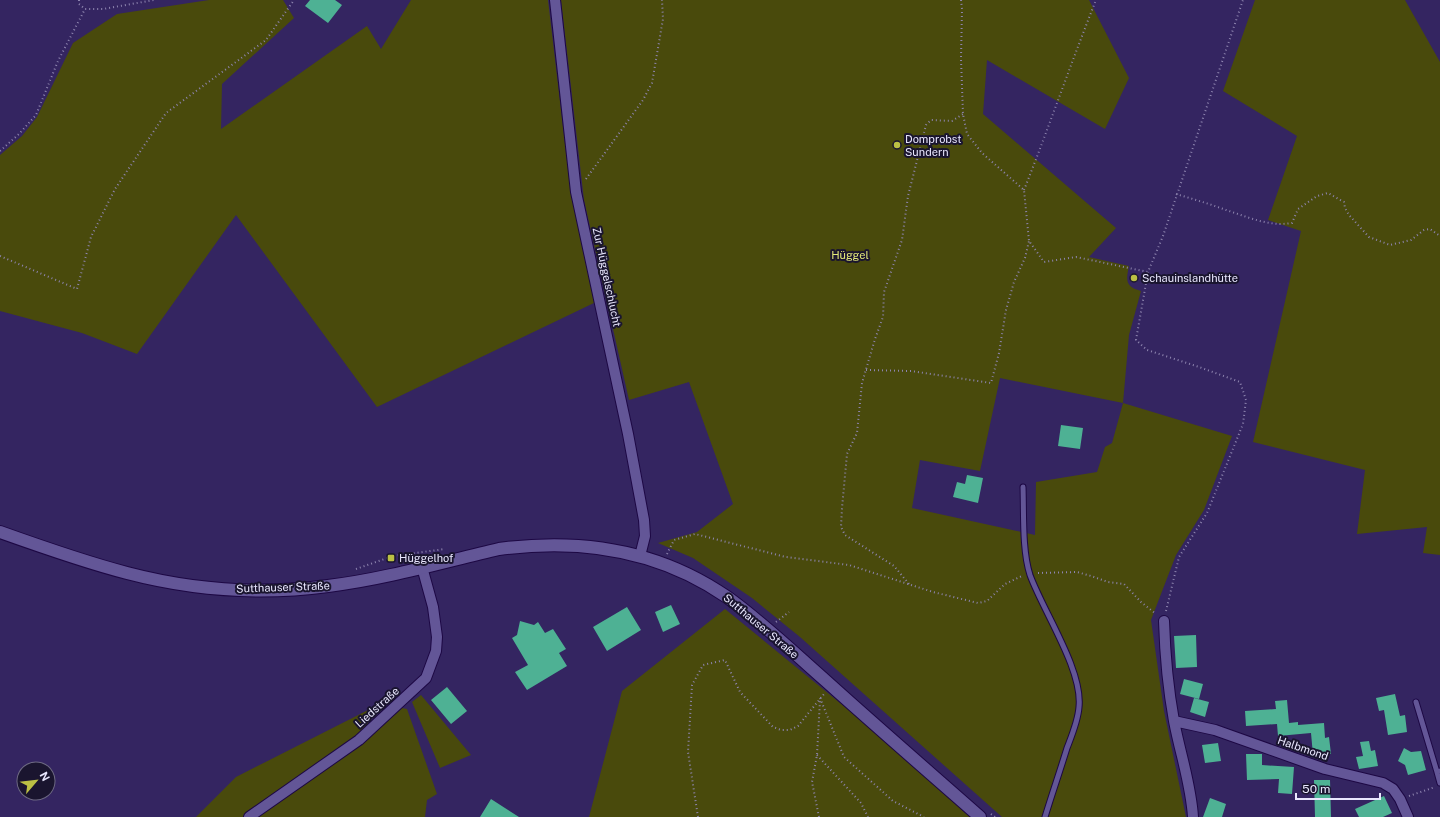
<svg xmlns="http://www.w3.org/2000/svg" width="1440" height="817" font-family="'Public Sans',sans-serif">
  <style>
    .green { fill: #494a0c; fill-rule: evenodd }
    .building { fill: #4eb194 }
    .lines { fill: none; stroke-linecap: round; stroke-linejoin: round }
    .service-casing { stroke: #1d0844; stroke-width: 7 }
    .minor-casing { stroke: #1d0844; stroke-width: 12 }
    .tertiary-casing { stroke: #1d0844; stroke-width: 14 }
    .path { stroke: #8e85af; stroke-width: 2; stroke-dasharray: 1 3; stroke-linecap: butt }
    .service { stroke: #635697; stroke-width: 5 }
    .minor { stroke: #635697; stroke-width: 10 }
    .tertiary { stroke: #635697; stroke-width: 12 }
    .poi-dot { fill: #bbc044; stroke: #1a152f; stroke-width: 1.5 }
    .labels { text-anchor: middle; stroke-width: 4; stroke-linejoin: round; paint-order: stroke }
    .poi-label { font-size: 11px; fill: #e9e7fe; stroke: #1a152f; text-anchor: start }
    .park-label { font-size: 11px; fill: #e3e978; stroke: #1a152f }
    .street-label { font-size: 11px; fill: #e9e7fe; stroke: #1a152f }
  </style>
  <rect width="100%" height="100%" fill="#342561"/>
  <path class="green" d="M 209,0 L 283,0 L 294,18 L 222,84 L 221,129 L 367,26 L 381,49 L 411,0 L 548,0 L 570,186 L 596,302 L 377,407 L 236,215 L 137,354 L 82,333 L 0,311 L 0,155 L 22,136 L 37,117 L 73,43 L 117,14 Z
    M 561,0 L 1089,0 L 1129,78 L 1105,129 L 987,60 L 983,114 L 1116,228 L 1089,257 L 1129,266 C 1126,280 1125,287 1141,291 L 1129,335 L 1123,403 L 1232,436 L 1204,510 L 1176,555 L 1151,620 L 1164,711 L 1186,817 L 1002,817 L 800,637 L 752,598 L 693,558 L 658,543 L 697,532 L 733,504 L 689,382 L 629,400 L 584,200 ZM 1000,378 L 1123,403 L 1112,443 L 1105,447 L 1097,472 L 1036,482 L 1035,535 L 912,508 L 920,460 L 980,471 Z
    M 1255,0 L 1405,0 L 1440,62 L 1440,555 L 1423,553 L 1427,527 L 1357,534 L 1365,470 L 1253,442 L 1301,231 L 1268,220 L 1297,136 L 1223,91 Z
    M 725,609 L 856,716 L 970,817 L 589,817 L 622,691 Z
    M 421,695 L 471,755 L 440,768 L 412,702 Z
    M 372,708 L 363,742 L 402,708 L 407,709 L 437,794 L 427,800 L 425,817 L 196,817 L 236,777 Z"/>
  <path class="building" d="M 310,0 L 335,0 L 342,5 L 328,23 L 305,6 Z
    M 1061,425 L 1083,428 L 1080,449 L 1058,446 Z
    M 967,475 L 983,478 L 978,503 L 953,497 L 957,482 L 965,484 Z
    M 671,605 L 680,624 L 663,632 L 655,612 Z
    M 627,607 L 641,630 L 607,651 L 593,627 Z
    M 520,621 L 534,625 L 538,622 L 545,633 L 553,629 L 566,649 L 559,653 L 567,666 L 527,690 L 515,672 L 528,665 L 512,638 L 517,635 Z
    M 1196,635 L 1197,667 L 1176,668 L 1174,636 Z
    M 1184,679 L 1203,684 L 1199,699 L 1180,694 Z
    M 447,687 L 467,711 L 451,724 L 431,700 Z
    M 1395,694 L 1400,716 L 1405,715 L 1407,732 L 1388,735 L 1384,710 L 1379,711 L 1376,698 Z
    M 1194,698 L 1209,702 L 1205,717 L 1190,712 Z
    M 1287,700 L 1289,723 L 1298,722 L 1298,725 L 1324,723 L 1325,738 L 1329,737 L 1331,754 L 1313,755 L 1311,733 L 1278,736 L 1277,724 L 1246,726 L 1245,711 L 1276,709 L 1275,701 Z
    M 1369,741 L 1371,751 L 1375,750 L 1378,766 L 1359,769 L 1356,757 L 1363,756 L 1360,742 Z
    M 1218,743 L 1221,761 L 1205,763 L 1202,745 Z
    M 1404,748 L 1411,752 L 1421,751 L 1426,770 L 1408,775 L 1405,765 L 1398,761 Z
    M 1246,754 L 1262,754 L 1262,765 L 1294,767 L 1292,794 L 1278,793 L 1279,779 L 1247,780 Z
    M 1314,780 L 1330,780 L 1331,817 L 1315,817 Z
    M 1384,796 L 1392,813 L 1383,817 L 1359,817 L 1355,809 Z
    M 1210,798 L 1226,804 L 1222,817 L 1203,817 Z
    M 491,799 L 519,817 L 480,817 Z"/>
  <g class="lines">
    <defs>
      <path id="service" d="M 1023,487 C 1024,514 1022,550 1030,575 C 1043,611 1083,670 1079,707 C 1078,721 1072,735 1067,748 C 1060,771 1052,794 1045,817
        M 1416,702 L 1437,772 L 1440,771
        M 1437,772 L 1440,783"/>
      <path id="minor" d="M 555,0 L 576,192 L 628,434 L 644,520 L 645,536 L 640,556
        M 1164,621 C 1165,654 1168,688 1174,721 C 1180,753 1191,784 1193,817
        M 1174,721 L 1215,730 L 1325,769 L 1383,783 L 1393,789 L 1400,799 L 1408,817
        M 249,817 L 359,740 L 426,678 L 436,651 L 437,637 L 433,607 L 422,567"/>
      <path id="tertiary" d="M 0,532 C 42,547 84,562 127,573 C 192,590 261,595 328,586 C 386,579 443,562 499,549 C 580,538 659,550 727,597 C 762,622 794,653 826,681 C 877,727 929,772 980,817"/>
    </defs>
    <use href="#service" class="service-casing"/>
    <use href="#minor" class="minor-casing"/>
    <use href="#tertiary" class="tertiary-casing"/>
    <path class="path" d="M 79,0 L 79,4 L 85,9 L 103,9 L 154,0
      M 961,0 L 962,9 L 961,59 L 963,114 L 967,134 L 982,153 L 1024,190 L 1029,241 L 1044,262 L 1076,257 L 1148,272
      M 0,151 L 19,134 L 36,115 L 58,61 L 85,9
      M 586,179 L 643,100 L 652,83 L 663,19 L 662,0
      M 1024,190 C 1049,127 1071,63 1096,0
      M 1176,194 C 1193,199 1210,204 1226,210 C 1248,217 1269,227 1292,223 L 1298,209 L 1317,196 L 1328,193 L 1344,202 L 1345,208 L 1349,215 L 1369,237 L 1390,245 L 1411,240 L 1424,230 L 1430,229 L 1440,236
      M 0,256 L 77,289 L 91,237 L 115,189 L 166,113 L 266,40 L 294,0
      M 866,370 L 911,371 L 991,383 L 999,353 L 1006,310 L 1014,282 L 1025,258 L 1029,241
      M 667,554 L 674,540 L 695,534 L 786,557 L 849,565 L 933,592 L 978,603 L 987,601 L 1005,584 L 1022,576
      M 356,569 L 393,556 L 445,549
      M 1038,573 L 1077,572 L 1091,576 L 1108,582 L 1124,584 L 1141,602 L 1156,614
      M 909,584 L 894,566 L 845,535 L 841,527 L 842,508 L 847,454 L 857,433 L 862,383 L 875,339 L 883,317 L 884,292 L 902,240 L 908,196 L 926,125 L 931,120 L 952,121 L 963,114
      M 1166,611 L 1179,557 L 1207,513 L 1243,424 L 1246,400 L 1240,382 L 1199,367 L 1147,350 L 1136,340 L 1148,272 L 1163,236 L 1243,0
      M 776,622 L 789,612
      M 820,698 L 844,757 L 893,801 L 924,817
      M 817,755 L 861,803 L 868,817
      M 1409,796 L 1435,787
      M 991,814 L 995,817
      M 698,817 L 688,752 L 692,685 L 703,665 L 725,660 L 740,692 L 773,727 L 781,730 L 790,730 L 798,726 L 824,694
      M 819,817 L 812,782 L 817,755 L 820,700"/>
    <use href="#service" class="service"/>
    <use href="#minor" class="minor"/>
    <use href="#tertiary" class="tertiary"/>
  </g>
  <g class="poi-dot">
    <circle cx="897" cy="145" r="4"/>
    <circle cx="1134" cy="278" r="4"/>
    <rect x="387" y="554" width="8" height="8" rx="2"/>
  </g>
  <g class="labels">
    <g class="poi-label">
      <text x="905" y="143">Domprobst<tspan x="905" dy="13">Sundern</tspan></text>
      <text x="1142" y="282">Schauinslandhütte</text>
      <text x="399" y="562">Hüggelhof</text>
    </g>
    <g class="park-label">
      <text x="850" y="259">Hüggel</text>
    </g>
    <g class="street-label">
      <text transform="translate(607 277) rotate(78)" y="4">Zur Hüggelschlucht</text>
      <text transform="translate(283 587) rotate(-2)" y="4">Sutthauser Straße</text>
      <text transform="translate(761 626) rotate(40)" y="4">Sutthauser Straße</text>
      <text transform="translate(377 707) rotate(-42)" y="4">Liedstraße</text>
      <text transform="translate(1303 748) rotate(19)" y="4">Halbmond</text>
    </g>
  </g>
  <g transform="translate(36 781) rotate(62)"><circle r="19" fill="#1a152f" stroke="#6d6982"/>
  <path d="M0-3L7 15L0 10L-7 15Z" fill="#bbc044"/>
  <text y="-6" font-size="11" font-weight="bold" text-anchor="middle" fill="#e9e7fe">N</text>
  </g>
  <path d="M1296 793v6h84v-6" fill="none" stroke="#e9e7fe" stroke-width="2"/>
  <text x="1302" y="793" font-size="12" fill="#e9e7fe" stroke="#1a152f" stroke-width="3" paint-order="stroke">50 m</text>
</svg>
